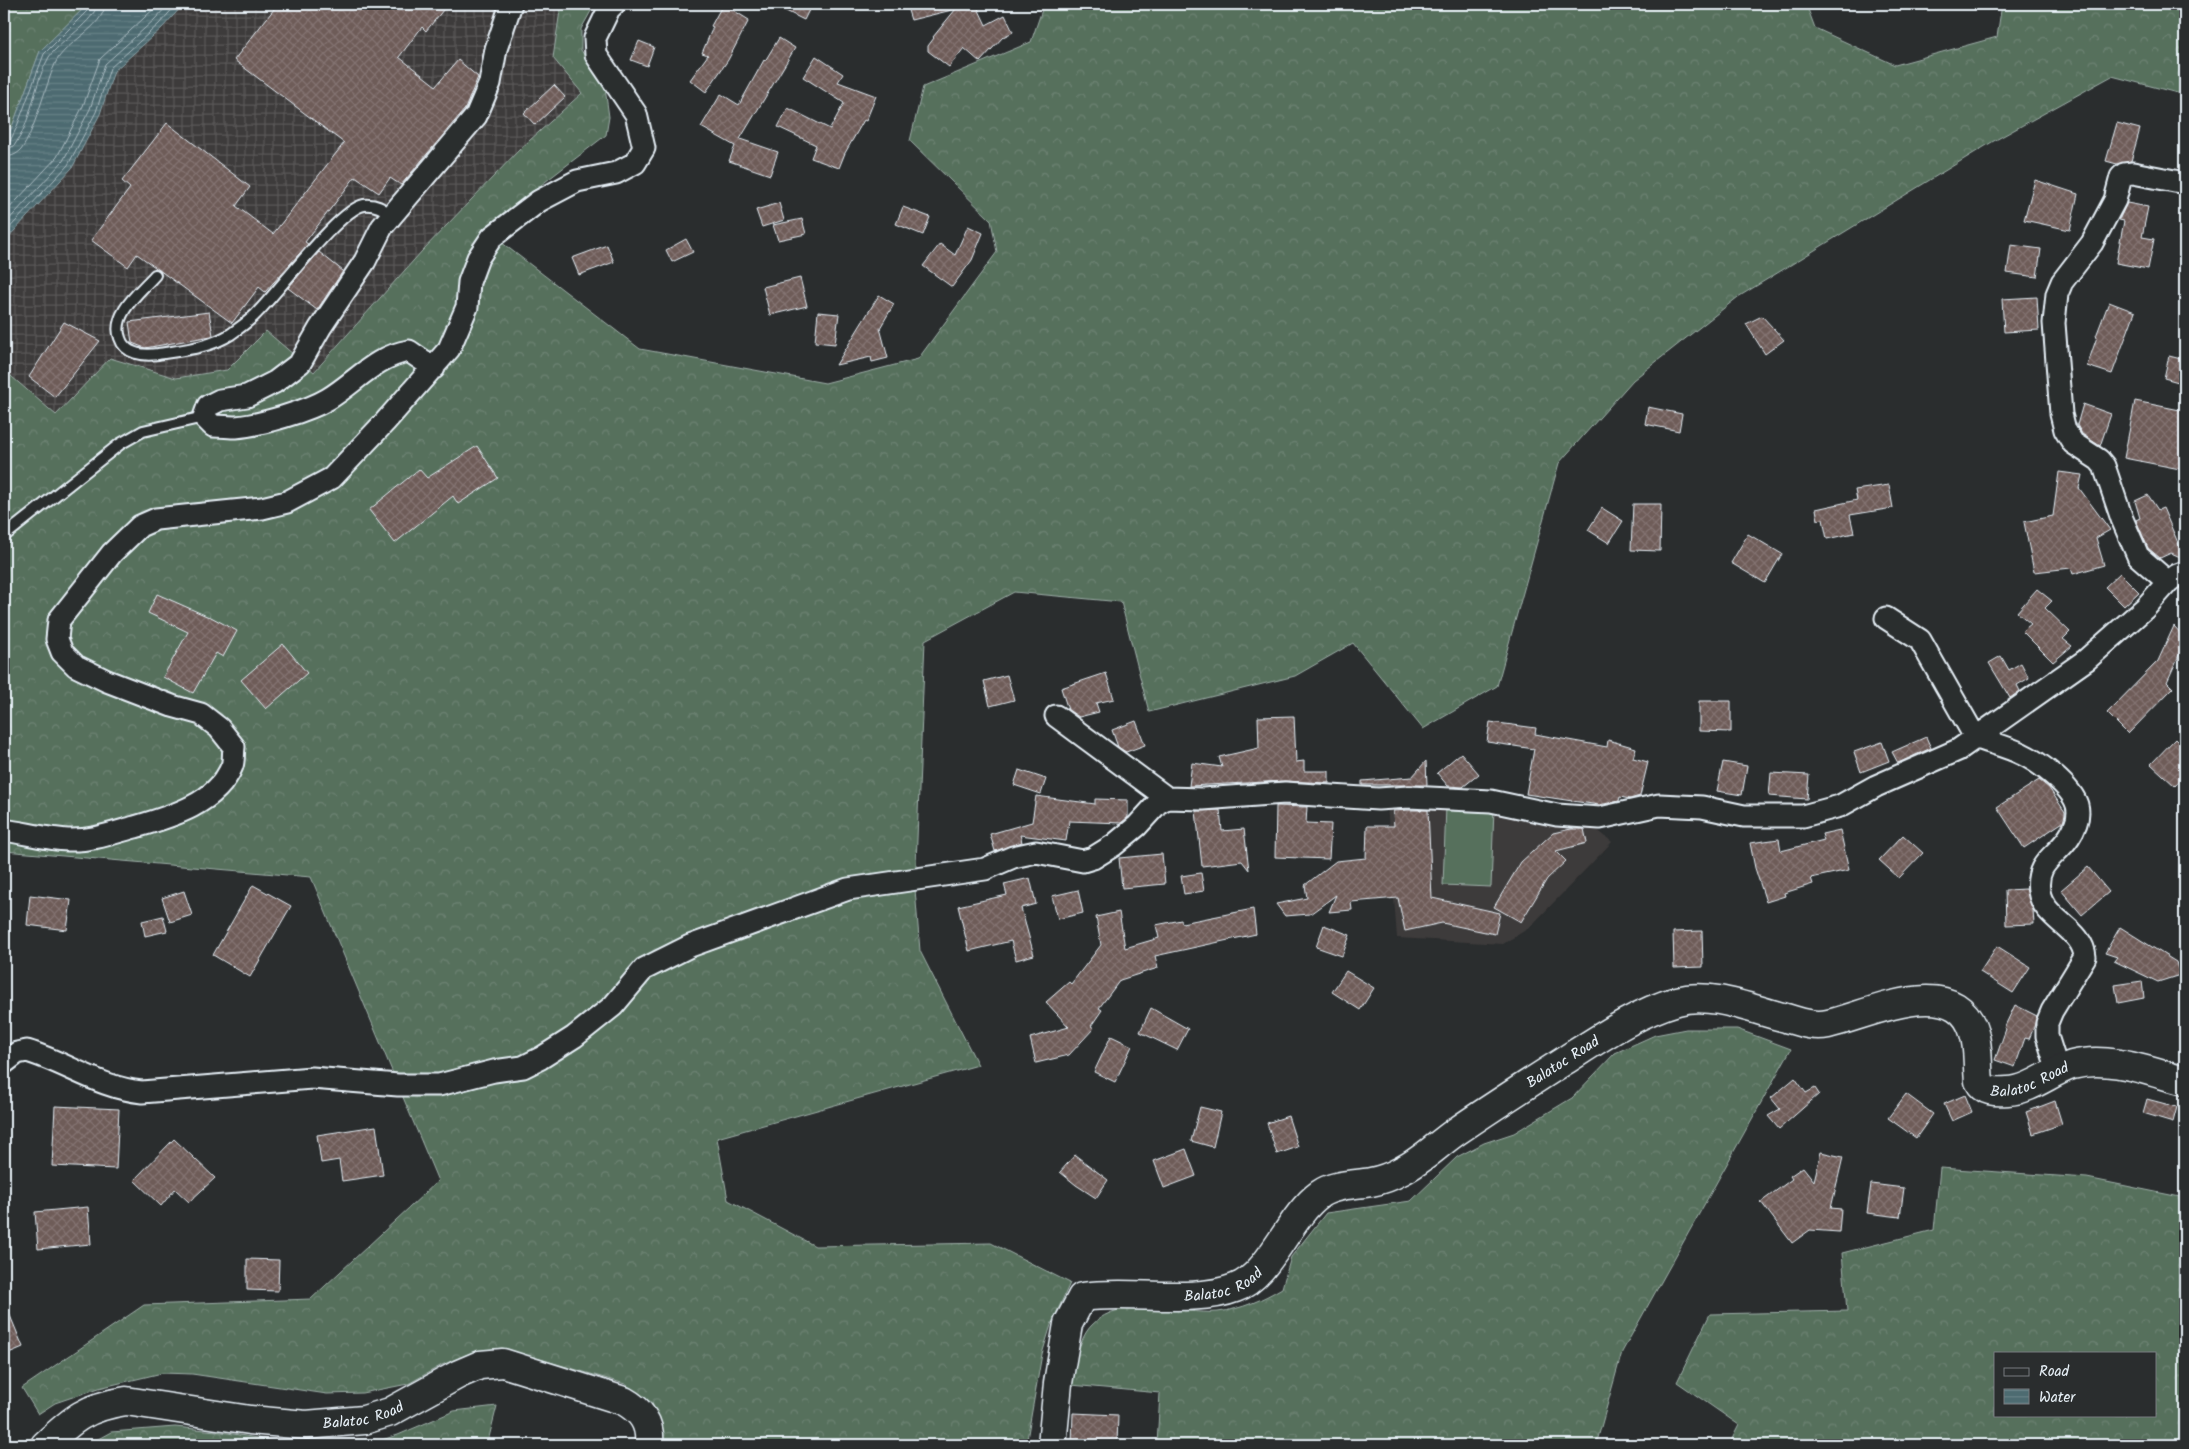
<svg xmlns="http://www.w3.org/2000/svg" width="2189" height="1449" font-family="Kalam,sans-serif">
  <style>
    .built { fill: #3e3b3b }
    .industrial { fill: url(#industrial-grid) }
    .forest { fill: url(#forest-crowns); stroke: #9fb0aa; fill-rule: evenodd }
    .pitch { fill: #566f5c; stroke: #9fb0aa }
    .water { fill: url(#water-rules); stroke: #8ba1a7 }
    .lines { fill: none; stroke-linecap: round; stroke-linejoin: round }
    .shore { stroke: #aabbc2; stroke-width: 1 }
    .building { fill: url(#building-cross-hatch); stroke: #e8f1f8 }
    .service-casing { stroke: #e8f1f8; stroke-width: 14 }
    .minor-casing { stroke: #e8f1f8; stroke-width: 25 }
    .secondary-casing { stroke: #e8f1f8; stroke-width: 31 }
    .service { stroke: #2a2d2e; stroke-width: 10 }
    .minor { stroke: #2a2d2e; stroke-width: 21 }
    .secondary { stroke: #2a2d2e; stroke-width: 28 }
    .labels { text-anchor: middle; stroke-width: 4; stroke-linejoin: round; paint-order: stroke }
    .street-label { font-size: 15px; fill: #e8f1f8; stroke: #2a2d2e }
  </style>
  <defs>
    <pattern id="industrial-grid" width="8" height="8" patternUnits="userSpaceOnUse" patternTransform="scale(1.25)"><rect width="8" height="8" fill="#3e3b3b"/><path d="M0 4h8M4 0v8" fill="none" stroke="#5a5858"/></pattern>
    <pattern id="forest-crowns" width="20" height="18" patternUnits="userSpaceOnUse" patternTransform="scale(1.25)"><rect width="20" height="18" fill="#566f5c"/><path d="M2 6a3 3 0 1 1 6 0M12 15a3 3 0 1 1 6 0" fill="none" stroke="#6e8474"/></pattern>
    <pattern id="water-rules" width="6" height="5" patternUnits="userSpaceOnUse" patternTransform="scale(1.25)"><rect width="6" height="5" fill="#4d6b71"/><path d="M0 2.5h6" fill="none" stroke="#678186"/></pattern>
    <pattern id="building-cross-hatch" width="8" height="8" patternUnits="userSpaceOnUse" patternTransform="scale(1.25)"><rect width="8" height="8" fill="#6e5b58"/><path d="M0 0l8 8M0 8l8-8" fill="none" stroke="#837371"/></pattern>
  </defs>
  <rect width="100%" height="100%" fill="#2a2d2e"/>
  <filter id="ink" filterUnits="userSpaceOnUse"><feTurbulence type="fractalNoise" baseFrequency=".02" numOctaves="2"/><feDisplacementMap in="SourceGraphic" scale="10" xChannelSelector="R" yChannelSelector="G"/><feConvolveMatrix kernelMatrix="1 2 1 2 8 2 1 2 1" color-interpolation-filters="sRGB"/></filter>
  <g filter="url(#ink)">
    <path class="built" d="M 1425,802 L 1589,823 L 1612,842 L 1529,928 L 1503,944 L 1397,938 L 1387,804 Z"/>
    <path class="industrial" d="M 184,4 L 561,4 L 553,58 L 582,92 L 519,150 L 422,251 L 313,372 L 266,332 L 228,370 L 176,378 L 110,358 L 56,415 L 4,370 L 4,242 L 42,200 L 100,114 L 114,71 L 162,28 Z"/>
    <path class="forest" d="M 4,4 L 88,4 L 40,51 L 12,127 L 4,142 Z
      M 561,4 L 595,4 L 581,29 L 581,50 L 605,88 L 609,117 L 606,135 L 484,229 L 640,349 L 825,383 L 918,359 L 997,252 L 991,220 L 910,141 L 923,87 L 1031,42 L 1044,4 L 1806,4 L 1815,28 L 1895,65 L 1997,37 L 2002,4 L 2185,4 L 2185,95 L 2112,76 L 1992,142 L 1738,297 L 1633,380 L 1559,463 L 1497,686 L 1423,729 L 1353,643 L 1295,676 L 1149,712 L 1121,602 L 1014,592 L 925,640 L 915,889 L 920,951 L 978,1065 L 717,1138 L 728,1200 L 815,1246 L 991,1243 L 1070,1283 L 1051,1325 L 1042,1354 L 1026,1445 L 663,1445 L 664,1433 L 652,1403 L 625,1384 L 502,1348 L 476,1351 L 442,1365 L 408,1384 L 362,1393 L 327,1394 L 192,1374 L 162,1373 L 99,1388 L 55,1403 L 38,1414 L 22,1388 L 144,1305 L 311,1299 L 438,1181 L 311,877 L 4,851 L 4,370 L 56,415 L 110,358 L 176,378 L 227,370 L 266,331 L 314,372 L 422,251 L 519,150 L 582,93 L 553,58 Z
      M 1686,1029 L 1737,1029 L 1791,1049 L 1622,1352 L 1596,1445 L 1157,1445 L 1160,1393 L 1071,1385 C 1076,1366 1077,1340 1092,1325 C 1122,1293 1181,1315 1218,1312 C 1242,1309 1262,1300 1282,1288 L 1291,1257 L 1326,1213 L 1411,1201 L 1457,1157 L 1484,1143 L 1514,1133 L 1572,1098 L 1615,1053 L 1655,1035 Z
      M 1940,1168 L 2087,1178 L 2185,1198 L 2185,1445 L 1729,1445 L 1739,1425 L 1677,1382 L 1710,1314 L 1847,1311 L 1842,1253 L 1934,1230 ZM 1995,1353 L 2155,1353 L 2155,1415 L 1995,1415 Z
      M 497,1406 L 487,1445 L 365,1445 L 398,1435 L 454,1411 Z
      M 175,1427 L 216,1431 L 297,1445 L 87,1445 L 111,1432 Z"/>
    <path class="pitch" d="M 1446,806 L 1494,808 L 1491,887 L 1443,885 Z"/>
    <path class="water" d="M 88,4 L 184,4 L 162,28 L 114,71 L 100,114 L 72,168 L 4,242 L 4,142 L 12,127 L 40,51 Z"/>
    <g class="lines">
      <path class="shore" d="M 4,143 L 10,141 L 16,129 L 44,54 L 89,9 L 91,4
        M 4,150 L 14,146 C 33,121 33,84 49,57 C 59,42 96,21 97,4
        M 4,157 C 10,157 16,155 21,150 C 34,133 45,87 55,64 C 64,42 104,28 105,4
        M 4,214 L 57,157 L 83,106 L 100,59 L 159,4
        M 4,225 L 63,161 L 90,109 L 105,64 L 154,20 L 169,4
        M 4,234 L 68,165 L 96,112 L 110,68 L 159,24 L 177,4"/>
    </g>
    <path class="building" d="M 278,4 L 448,4 L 426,31 L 422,27 L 399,57 L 436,86 L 458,60 L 478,77 L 465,109 L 401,185 L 390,178 L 379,193 L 355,177 L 305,242 L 308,244 L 265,292 L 259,287 L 232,323 L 137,254 L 128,267 L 91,240 L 130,188 L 122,181 L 167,123 L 250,187 L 236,206 L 273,234 L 344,143 L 234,60 Z
      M 723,4 L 749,20 L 728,60 L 706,92 L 690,80 L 708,55 L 702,53 L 713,27 L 711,26 Z
      M 772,4 L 812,4 L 804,20 Z
      M 906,4 L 955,4 L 956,9 L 911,20 Z
      M 960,4 L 976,4 L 986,25 L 1005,15 L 1013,32 L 1003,37 L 980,62 L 964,48 L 949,67 L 928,51 L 928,46 L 934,38 L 933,37 Z
      M 779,38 L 795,48 L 740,139 L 778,152 L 770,175 L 729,161 L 735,146 L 701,127 L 721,94 L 739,105 L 764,60 L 765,61 Z
      M 639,41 L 654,47 L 647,66 L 631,60 Z
      M 816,56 L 843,74 L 838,82 L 876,96 L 866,121 L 864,120 L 845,153 L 839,168 L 811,158 L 816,145 L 778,127 L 788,108 L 830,129 L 844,103 L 803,77 Z
      M 554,85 L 565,97 L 535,125 L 524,113 Z
      M 2117,123 L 2140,129 L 2131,161 L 2117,164 L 2106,161 Z
      M 2035,180 L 2078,194 L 2070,230 L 2024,220 Z
      M 779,203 L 784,220 L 762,227 L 756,210 Z
      M 2127,203 L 2148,207 L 2142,237 L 2154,239 L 2148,269 L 2116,263 L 2124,221 L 2119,220 Z
      M 903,207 L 930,217 L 923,235 L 896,224 Z
      M 802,219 L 806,234 L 778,240 L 773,225 Z
      M 968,226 L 983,233 L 972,260 L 952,287 L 923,266 L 940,244 L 955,255 Z
      M 686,239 L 693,252 L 672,262 L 666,250 Z
      M 607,245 L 614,262 L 579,275 L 572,258 Z
      M 2011,245 L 2041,249 L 2037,277 L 2007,273 Z
      M 319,252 L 343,271 L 317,310 L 288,288 Z
      M 800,278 L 807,306 L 770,315 L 763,287 Z
      M 879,295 L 894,304 L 880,328 L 888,358 L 872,362 L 871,357 L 836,365 Z
      M 2037,297 L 2039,330 L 2004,332 L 2002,299 Z
      M 2109,302 L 2135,312 L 2112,374 L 2087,366 L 2097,337 L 2096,336 Z
      M 209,312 L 213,335 L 211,336 L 145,348 L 132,343 L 129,322 Z
      M 818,312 L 839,314 L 835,344 L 815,342 Z
      M 1762,316 L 1784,340 L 1765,354 L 1746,324 Z
      M 64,322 L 100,341 L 55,397 L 29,377 Z
      M 2169,356 L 2185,360 L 2182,383 L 2164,378 Z
      M 2135,401 L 2185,411 L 2185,470 L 2124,458 Z
      M 2083,404 L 2111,414 L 2100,446 L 2082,434 L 2077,425 Z
      M 1648,407 L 1682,414 L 1679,431 L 1645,424 Z
      M 477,446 L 498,478 L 458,504 L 453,496 L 395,543 L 369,510 L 419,469 L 427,478 Z
      M 2059,472 L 2082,475 L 2079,488 L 2110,530 L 2096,538 L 2104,565 L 2073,574 L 2071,568 L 2034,572 L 2024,522 L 2053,516 Z
      M 1889,485 L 1893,508 L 1850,515 L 1854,533 L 1827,539 L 1823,519 L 1818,520 L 1816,509 L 1857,500 L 1855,490 Z
      M 2148,495 L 2158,510 L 2163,508 L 2185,559 L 2171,553 L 2160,558 L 2148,548 L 2136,520 L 2140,518 L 2135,501 Z
      M 1633,504 L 1661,504 L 1660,551 L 1631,550 Z
      M 1602,508 L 1623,521 L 1609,543 L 1588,530 Z
      M 1748,534 L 1782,554 L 1765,583 L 1731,563 Z
      M 2120,573 L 2139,592 L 2124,606 L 2105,587 Z
      M 2037,589 L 2052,601 L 2045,608 L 2070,632 L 2063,639 L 2072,646 L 2053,662 L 2022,631 L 2031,624 L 2017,612 Z
      M 157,594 L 209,617 L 209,616 L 237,631 L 223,657 L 216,653 L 193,693 L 163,677 L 188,632 L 148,613 Z
      M 2174,626 L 2185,638 L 2185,642 L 2167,682 L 2173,688 L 2128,734 L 2107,713 L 2158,661 Z
      M 283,644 L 307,673 L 266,709 L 241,680 Z
      M 2001,656 L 2009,670 L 2021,663 L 2029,678 L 2017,685 L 2020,691 L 2010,698 L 1989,663 Z
      M 1106,673 L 1114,699 L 1096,703 L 1099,712 L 1079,717 L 1068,710 L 1061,688 Z
      M 1007,675 L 1014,700 L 990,706 L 984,681 Z
      M 1699,701 L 1731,701 L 1731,732 L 1699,731 Z
      M 1294,716 L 1296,762 L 1304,761 L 1304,771 L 1329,771 L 1329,783 L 1284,781 L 1189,786 L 1192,763 L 1222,767 L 1219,757 L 1259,748 L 1258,717 Z
      M 1136,721 L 1145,745 L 1126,752 L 1118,747 L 1112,730 Z
      M 1490,722 L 1536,728 L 1535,734 L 1607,747 L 1608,740 L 1636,748 L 1633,758 L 1648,762 L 1640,796 L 1630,799 L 1620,797 L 1619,801 L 1599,805 L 1526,794 L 1534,749 L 1487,742 Z
      M 1926,737 L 1931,748 L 1898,763 L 1892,752 Z
      M 2175,739 L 2185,749 L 2185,775 L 2175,786 L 2151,764 Z
      M 1882,742 L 1889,761 L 1861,772 L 1854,752 Z
      M 1461,753 L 1479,774 L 1463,787 L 1448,786 L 1437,773 Z
      M 1426,761 L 1427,785 L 1362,785 L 1362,781 L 1412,777 Z
      M 1723,762 L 1747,766 L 1742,795 L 1717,791 Z
      M 1019,770 L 1046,779 L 1041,794 L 1014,785 Z
      M 1771,773 L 1809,775 L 1807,799 L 1769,796 Z
      M 2039,780 L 2049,788 L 2065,812 L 2065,815 L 2063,822 L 2024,848 L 1997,807 Z
      M 1036,796 L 1095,804 L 1095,799 L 1128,800 L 1128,817 L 1121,823 L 1069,821 L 1066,841 L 1020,835 L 1022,842 L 995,851 L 990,834 L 1032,822 Z
      M 1276,806 L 1307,807 L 1306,823 L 1331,824 L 1329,859 L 1275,857 Z
      M 1220,810 L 1222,831 L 1244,829 L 1249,870 L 1242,861 L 1202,866 L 1196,811 Z
      M 1409,810 L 1428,810 L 1432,898 L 1500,913 L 1495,934 L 1442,923 L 1405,931 L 1398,898 L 1351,902 L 1352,910 L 1329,912 L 1336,895 L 1310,914 L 1285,916 L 1276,904 L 1307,898 L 1305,885 L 1336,861 L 1366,858 L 1367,826 L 1394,826 L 1393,811 Z
      M 1571,829 L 1584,829 L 1587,843 L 1556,851 L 1566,861 L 1547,879 L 1521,922 L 1494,907 L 1521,862 L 1553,833 Z
      M 1840,830 L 1849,870 L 1811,878 L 1813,884 L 1784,893 L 1785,896 L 1766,902 L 1755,868 L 1750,843 L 1779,839 L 1781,851 L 1824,840 L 1822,834 Z
      M 1903,835 L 1923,853 L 1899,878 L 1879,860 Z
      M 1162,854 L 1165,884 L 1122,888 L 1119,858 Z
      M 2088,867 L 2109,892 L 2082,915 L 2061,890 Z
      M 1201,873 L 1204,891 L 1184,894 L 1181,876 Z
      M 1030,878 L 1036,904 L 1021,908 L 1034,955 L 1016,960 L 1011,941 L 969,951 L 958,906 L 1007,895 L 1004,884 Z
      M 253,885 L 291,906 L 250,977 L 213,955 Z
      M 2026,889 L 2033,910 L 2034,924 L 2006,925 L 2005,890 Z
      M 1078,890 L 1083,913 L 1058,919 L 1052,896 Z
      M 184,891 L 192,915 L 170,922 L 162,898 Z
      M 30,895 L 71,900 L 67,930 L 27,925 Z
      M 1253,909 L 1256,934 L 1155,956 L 1158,968 L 1120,980 L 1099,1008 L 1102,1010 L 1091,1026 L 1094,1028 L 1069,1055 L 1036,1063 L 1030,1038 L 1069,1027 L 1046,1002 L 1069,982 L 1071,984 L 1101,945 L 1096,917 L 1119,912 L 1125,948 L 1159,938 L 1156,925 L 1181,920 L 1182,923 Z
      M 163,916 L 167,931 L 145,936 L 142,921 Z
      M 1324,925 L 1350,935 L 1342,956 L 1316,947 Z
      M 2120,927 L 2176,962 L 2180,975 L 2158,982 L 2114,961 L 2117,957 L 2105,953 Z
      M 1702,931 L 1703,967 L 1674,968 L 1673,932 Z
      M 1997,946 L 2030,967 L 2013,993 L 1980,972 Z
      M 1346,971 L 1374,988 L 1360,1010 L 1332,992 Z
      M 2142,981 L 2144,998 L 2118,1003 L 2115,985 Z
      M 2015,1005 L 2037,1016 L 2034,1027 L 2029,1039 L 2025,1038 L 2015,1067 L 1995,1060 L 2006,1029 L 2004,1028 Z
      M 1151,1008 L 1188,1029 L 1177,1050 L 1140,1032 Z
      M 1111,1036 L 1132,1046 L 1115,1082 L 1094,1072 Z
      M 1795,1078 L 1806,1093 L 1815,1088 L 1819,1094 L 1779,1129 L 1768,1116 L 1780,1109 L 1771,1098 Z
      M 1906,1094 L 1933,1114 L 1916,1138 L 1888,1118 Z
      M 1965,1095 L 1972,1112 L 1952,1121 L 1944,1104 Z
      M 2147,1099 L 2177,1107 L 2173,1122 L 2143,1113 Z
      M 2055,1101 L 2062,1124 L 2033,1134 L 2026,1112 Z
      M 55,1106 L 119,1109 L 116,1169 L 52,1166 Z
      M 1200,1107 L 1221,1112 L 1213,1147 L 1191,1141 Z
      M 1288,1116 L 1298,1147 L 1277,1154 L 1267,1123 Z
      M 376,1126 L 383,1175 L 342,1181 L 339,1160 L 321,1163 L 317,1135 Z
      M 174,1139 L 215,1178 L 189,1202 L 175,1189 L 161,1206 L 134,1180 Z
      M 1186,1149 L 1196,1176 L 1164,1188 L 1154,1161 Z
      M 1821,1152 L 1843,1157 L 1831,1208 L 1841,1209 L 1839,1232 L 1810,1230 L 1792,1243 L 1761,1202 L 1792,1179 L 1790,1176 L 1803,1167 L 1814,1181 Z
      M 1075,1155 L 1108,1180 L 1096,1198 L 1076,1185 L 1060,1172 Z
      M 1871,1184 L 1904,1188 L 1900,1217 L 1867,1213 Z
      M 88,1207 L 91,1244 L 38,1249 L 35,1212 Z
      M 247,1259 L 279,1260 L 278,1291 L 247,1290 Z
      M 4,1301 L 23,1347 L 4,1355 Z
      M 1073,1413 L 1118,1415 L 1117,1445 L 1072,1445 Z"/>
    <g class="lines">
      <defs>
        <path id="service" d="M 155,275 C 141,291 111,314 120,338 C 125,354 143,356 158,354 C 183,350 209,348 231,334 C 239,328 248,322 255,315 C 277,294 339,209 364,205 C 376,204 382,208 391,215
          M 4,536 L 120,444 L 143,431 L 204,417"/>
        <path id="minor" d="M 434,368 L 409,351 C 376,356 356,382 328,399 C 308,411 260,425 236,427 C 229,427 221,426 213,426 L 204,417 L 208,406 L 220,400 L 247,396 L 275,382 L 300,363 L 320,328 L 365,261 L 382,227 L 476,116 L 490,83 L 496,49 L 511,4
          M 2168,582 L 2138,556 L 2122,519 L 2104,466 L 2099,460 L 2073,443 L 2065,430 L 2061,414 L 2054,323 L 2057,294 L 2062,282 L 2092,243 L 2115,200 L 2121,177 L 2124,174 L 2133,173 L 2185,183
          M 1886,618 L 1920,640 L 1975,737 C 1991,743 2008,747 2022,754 C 2039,762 2071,786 2077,805 C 2080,816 2075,828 2069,837 C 2056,857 2035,862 2039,891 C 2043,920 2083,928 2085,957 L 2052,1011 L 2047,1023 L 2047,1036 L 2058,1071
          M 1056,716 L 1167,798
          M 4,830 C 25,833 47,839 68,840 C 91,841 113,833 135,827 C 170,817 217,804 232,766 C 234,761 233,753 234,747 L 219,728 L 201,714 L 172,706 L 107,681 L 76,666 L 62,652 L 57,639 L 59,620 L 112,553 L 140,526 L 156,519 L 262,508 L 287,502 L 332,478 L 385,422 L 449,349 L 467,307 L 469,282 L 478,258 L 492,237 L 539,201 L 577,181 L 616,173 L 635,163 L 644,148 L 636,114 L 596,55 L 595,38 L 609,9 L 614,4
          M 4,1063 L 17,1053 L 27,1051 C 67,1063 100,1088 142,1092 L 312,1078 L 398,1085 L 439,1085 L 494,1071 L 523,1067 L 541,1058 L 574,1037 L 613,1006 L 644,969 L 690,946 L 848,889 L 985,869 L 1013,857 L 1036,852 L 1083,861 L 1093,858 L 1114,845 L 1137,826 L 1158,803 L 1167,798 L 1203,799 L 1285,793 L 1378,799 L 1409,797 L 1491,801 L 1557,815 L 1600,818 L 1659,805 L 1702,807 L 1744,816 L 1803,816 L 1840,806 L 1876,786 L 1958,750 L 2086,660 L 2145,608 L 2168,582 L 2177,575 L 2185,572"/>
        <g id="secondary">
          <path id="s1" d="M 45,1445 C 73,1419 86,1407 126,1401 L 250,1420 L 306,1425 L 364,1420 L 390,1412 L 459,1374 L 480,1365 L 503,1363 L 624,1401 C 642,1411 651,1424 649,1445"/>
          <path id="s2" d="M 1052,1445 L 1058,1383 L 1068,1324 L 1082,1297 C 1128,1290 1194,1304 1235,1288 C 1270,1276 1288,1217 1320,1194 C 1334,1184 1355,1185 1371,1182 C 1382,1180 1392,1176 1401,1171 C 1422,1161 1438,1144 1457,1131 C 1492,1107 1528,1084 1564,1061 C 1600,1038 1636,1013 1677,1001 C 1712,991 1753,1010 1786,1018 C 1800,1022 1813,1027 1828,1024 C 1869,1015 1956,970 1974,1033 C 1979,1048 1977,1065 1979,1081 C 1984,1092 1996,1092 2008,1091 C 2031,1090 2050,1072 2072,1065 C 2109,1055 2150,1072 2185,1081"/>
        </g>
      </defs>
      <use href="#service" class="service-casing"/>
      <use href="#minor" class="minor-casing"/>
      <use href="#secondary" class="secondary-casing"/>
      <use href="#service" class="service"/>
      <use href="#minor" class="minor"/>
      <use href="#secondary" class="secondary"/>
    </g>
  </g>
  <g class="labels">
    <g class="street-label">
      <text dy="5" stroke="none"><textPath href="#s2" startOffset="715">Balatoc Road</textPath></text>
      <text dy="5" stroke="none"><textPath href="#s2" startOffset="1269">Balatoc Road</textPath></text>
      <text dy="5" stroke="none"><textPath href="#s2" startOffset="296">Balatoc Road</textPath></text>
      <text dy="5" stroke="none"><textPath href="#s1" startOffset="334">Balatoc Road</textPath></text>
    </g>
  </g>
  <rect width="2189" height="1449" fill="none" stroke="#2a2d2e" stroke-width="20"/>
  <rect x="10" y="10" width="2169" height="1429" fill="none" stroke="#e8f1f8" stroke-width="2" filter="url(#ink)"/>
  <rect x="1994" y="1352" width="162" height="65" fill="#2a2d2e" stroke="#767b7f"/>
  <rect x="2004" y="1368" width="25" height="8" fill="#2a2d2e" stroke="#767b7f"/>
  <text x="2039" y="1376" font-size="15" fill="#e8f1f8">Road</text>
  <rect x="2004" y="1389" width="25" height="15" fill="url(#water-rules)" stroke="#767b7f"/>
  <text x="2039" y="1402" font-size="15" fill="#e8f1f8">Water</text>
</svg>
